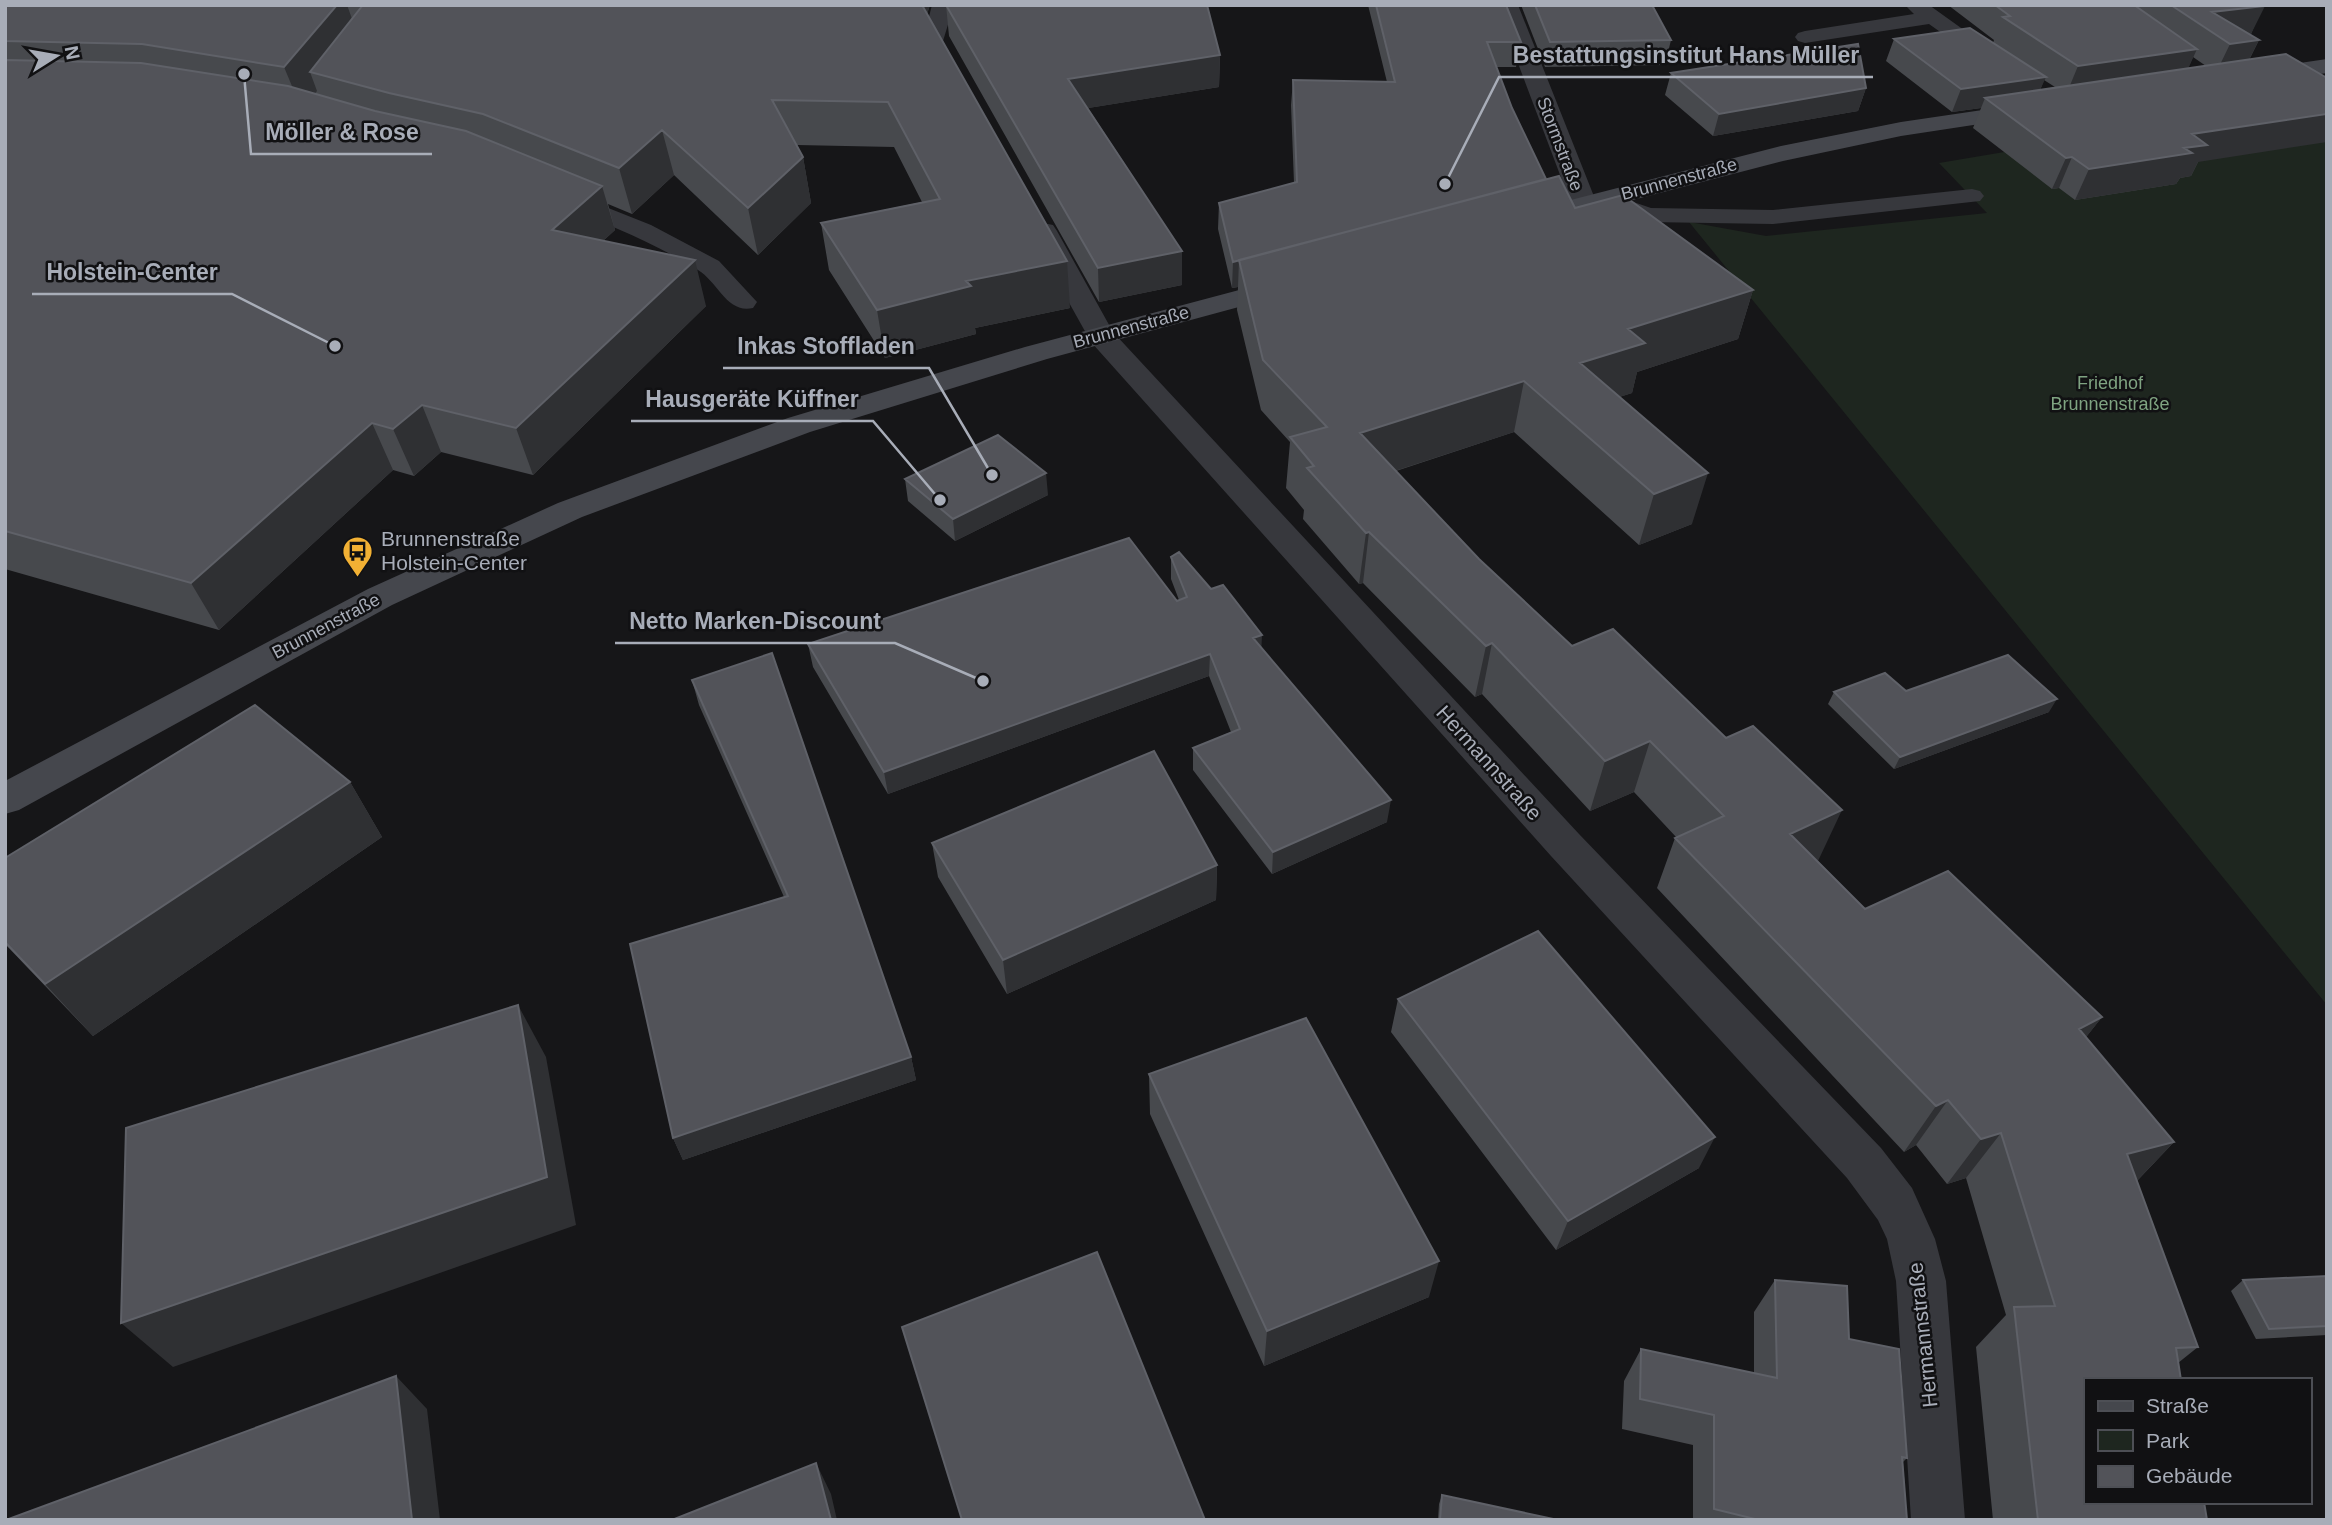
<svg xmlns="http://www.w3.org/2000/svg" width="2332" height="1525" font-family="Arial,sans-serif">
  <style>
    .green { fill: #1e261f }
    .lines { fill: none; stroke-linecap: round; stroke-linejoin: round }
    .lane { fill: #37383d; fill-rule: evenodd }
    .street { fill: #37383d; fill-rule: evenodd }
    .secondary { fill: #45474d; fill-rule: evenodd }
    .wall { fill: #47494d; fill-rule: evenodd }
    .shaded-wall { fill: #2f3033 }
    .building { fill: #525359; stroke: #5f6168; stroke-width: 2 }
    .labels { text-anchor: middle; stroke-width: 5; stroke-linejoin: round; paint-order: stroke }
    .far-street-label { font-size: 18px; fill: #a8adb8; stroke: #111113 }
    .far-park-label { font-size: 18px; fill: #7fa381; stroke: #111113 }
    .poi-label { font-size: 21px; fill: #a8adb8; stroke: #111113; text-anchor: start }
    .street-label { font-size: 21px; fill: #a8adb8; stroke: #111113 }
    .leader { fill: none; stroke: #a8adb8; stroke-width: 2.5 }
    .callout-dot { fill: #a8adb8; stroke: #111113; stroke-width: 2.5 }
    .callout-label { font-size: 23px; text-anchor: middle; font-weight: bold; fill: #a8adb8; stroke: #111113; stroke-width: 5; stroke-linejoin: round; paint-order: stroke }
  </style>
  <rect width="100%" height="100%" fill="#161618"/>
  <path class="green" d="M 2327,98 L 2327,1005 L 1689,222 L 1766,236 L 1987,213 L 1939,163 Z"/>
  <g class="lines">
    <path class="lane" d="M 1905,5 L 1929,5 L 2003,58 L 2000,63 L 1984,63 L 1929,24 L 1805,43 L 1798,41 L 1795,37 L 1798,33 L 1805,31 L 1914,14 Z
      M 1972,189 L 1980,191 L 1984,196 L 1980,201 L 1773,224 L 1648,222 L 1599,205 L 1595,200 L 1599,195 L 1607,193 L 1651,208 L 1773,210 Z
      M 568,192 L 651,225 L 719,261 L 757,302 L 753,308 C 727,314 718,282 698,270 C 655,243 606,224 560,204 L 556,199 L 560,194 Z"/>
    <path class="street" d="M 932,5 L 954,5 L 943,41 L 927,41 L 924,36 Z
      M 1496,5 L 1518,5 L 1597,204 L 1593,210 L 1584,212 L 1575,210 L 1571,204 Z
      M 1043,223 L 1053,225 L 1057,231 L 1113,332 L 1579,834 L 1881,1148 L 1912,1188 L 1935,1239 L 1946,1281 L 1965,1520 L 1911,1520 L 1896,1281 L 1887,1239 L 1878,1220 L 1847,1178 L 1551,856 L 1091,342 L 1029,231 L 1033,225 Z"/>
    <path class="secondary" d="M 2327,59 L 2327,73 L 2259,83 L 2251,81 L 2247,76 L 2251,71 L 2259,69 Z
      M 2030,103 L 2039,105 L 2042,110 L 2039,115 L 1901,136 L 1783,161 L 1525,228 L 1516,226 L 1512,220 L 1516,214 L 1781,146 L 1901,122 Z
      M 1288,277 L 1298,279 L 1302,285 L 1298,291 L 1047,359 L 810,432 L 582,517 L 392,605 L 19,810 L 5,814 L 5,781 L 368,589 L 558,503 L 788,418 L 1025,347 Z"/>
  </g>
  <path class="wall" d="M 5,5 L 930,5 L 927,14 L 1070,308 L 975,328 L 976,334 L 885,358 L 829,270 L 821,223 L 922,202 L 894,147 L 797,145 L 803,157 L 811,203 L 758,255 L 674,175 L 632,214 L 608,204 L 615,230 L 603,241 L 706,306 L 533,475 L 441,452 L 414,476 L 393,470 L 219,630 L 5,569 Z
    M 946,5 L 1220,55 L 1219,87 L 1088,108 L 1182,251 L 1182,285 L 1099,302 L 949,36 Z
    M 1368,5 L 1506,5 L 1521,42 L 1516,67 L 1496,67 L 1512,108 L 1546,179 L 1575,208 L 1753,290 L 1738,339 L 1637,372 L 1632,393 L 1619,397 L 1692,524 L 1639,545 L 1514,432 L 1396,471 L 1479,559 L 1572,646 L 1818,861 L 1865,909 L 2102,1017 L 2086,1037 L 2174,1142 L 2137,1181 L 2198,1347 L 2178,1363 L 2207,1520 L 1993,1520 L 1976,1347 L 2006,1315 L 1966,1178 L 1947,1184 L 1916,1145 L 1904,1152 L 1657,888 L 1675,838 L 1677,838 L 1634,792 L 1590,811 L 1482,694 L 1475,697 L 1363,583 L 1359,584 L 1303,519 L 1304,510 L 1286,488 L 1290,442 L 1261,410 L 1237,310 L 1238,287 L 1232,288 L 1218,229 L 1219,203 L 1294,183 L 1291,105 L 1293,80 L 1387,82 Z
    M 1521,5 L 1652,5 L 1671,40 L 1665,65 L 1545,67 Z
    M 1948,5 L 2263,5 L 2251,34 L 2249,34 L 2259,40 L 2191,176 L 2180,178 L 2176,184 L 2075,200 L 2059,188 L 2052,189 L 1973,128 L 1981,108 L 1952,112 L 1886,61 L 1894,39 L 1993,43 L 1994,40 ZM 2193,57 L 2206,66 L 2188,68 ZM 2044,80 L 2055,87 L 2040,90 Z
    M 1671,73 L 1866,88 L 1858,111 L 1713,136 L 1665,95 Z
    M 905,479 L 1048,495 L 955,541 L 908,501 Z
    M 1171,557 L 1261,649 L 1387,822 L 1272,874 L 1193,770 L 1193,748 L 1231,732 L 1209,676 L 888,794 L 813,667 L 808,644 L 1177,601 L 1179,600 L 1171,579 Z
    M 692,680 L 911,1057 L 916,1080 L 683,1160 L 673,1138 L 784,897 L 699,705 Z
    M 1906,691 L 2049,712 L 1894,769 L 1828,704 L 1834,692 Z
    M 350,782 L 382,837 L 93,1036 L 5,944 L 5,858 Z
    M 932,843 L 1217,865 L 1216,900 L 1007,994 L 938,877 Z
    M 1398,999 L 1699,1168 L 1556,1250 L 1391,1032 Z
    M 1149,1074 L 1429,1297 L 1264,1366 L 1150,1114 Z
    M 2327,1276 L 2327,1335 L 2256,1339 L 2231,1291 L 2243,1280 Z
    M 1775,1280 L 1849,1339 L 1907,1458 L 1903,1462 L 1907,1520 L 1693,1520 L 1693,1445 L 1622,1429 L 1624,1381 L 1641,1349 L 1754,1373 L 1754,1312 Z
    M 1442,1495 L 1558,1520 L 1438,1520 L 1439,1504 Z"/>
  <path class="shaded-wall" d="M 337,5 L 347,5 L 359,38 L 310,72 L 317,91 L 302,110 L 284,67 Z
    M 921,5 L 930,5 L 923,26 Z
    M 2265,6 L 2251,34 L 2220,38 L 2212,12 Z
    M 2259,40 L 2245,68 L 2216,73 L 2230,44 Z
    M 2197,49 L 2184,78 L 2066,95 L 2078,66 Z
    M 1220,55 L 1219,87 L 1070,111 L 1068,79 Z
    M 2046,77 L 2036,99 L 1985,98 L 1981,108 L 1952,112 L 1961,89 Z
    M 1866,88 L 1858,111 L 1713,136 L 1719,114 Z
    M 2327,114 L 2327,142 L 2198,162 L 2191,176 L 2180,178 L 2176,184 L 2075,200 L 2089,169 L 2192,134 Z
    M 662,130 L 674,175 L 632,214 L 619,168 Z
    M 803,157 L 811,203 L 758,255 L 748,208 Z
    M 2072,157 L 2059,188 L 2052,189 L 2066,158 Z
    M 1546,179 L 1239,260 L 1238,287 L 1232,288 L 1233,262 Z
    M 602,186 L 615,230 L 566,275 L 552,230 Z
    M 1182,251 L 1182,285 L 1099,302 L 1098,268 Z
    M 695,260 L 706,306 L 533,475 L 516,428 Z
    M 1067,261 L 1070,308 L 975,328 L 976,334 L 885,358 L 877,310 L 966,281 Z
    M 1753,290 L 1738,339 L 1637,372 L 1632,393 L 1569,414 L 1580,363 L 1628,329 Z
    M 1524,381 L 1514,432 L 1355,484 L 1360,433 Z
    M 422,405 L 441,452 L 414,476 L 393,429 Z
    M 372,423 L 393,470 L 219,630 L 191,583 Z
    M 1046,473 L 1048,495 L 955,541 L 953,519 Z
    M 1708,473 L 1692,524 L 1639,545 L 1654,494 Z
    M 1369,532 L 1363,583 L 1359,584 L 1366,533 Z
    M 1262,635 L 1261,657 L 1253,638 Z
    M 1492,643 L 1482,694 L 1475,697 L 1486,646 Z
    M 1210,654 L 1209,676 L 888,794 L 884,772 Z
    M 2057,699 L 2049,712 L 1894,769 L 1900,757 Z
    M 1650,741 L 1634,792 L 1590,811 L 1605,761 Z
    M 350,782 L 382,837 L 93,1036 L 45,984 Z
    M 1391,800 L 1387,822 L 1272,874 L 1273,852 Z
    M 1842,810 L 1818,861 L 1767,884 L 1790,834 Z
    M 1217,865 L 1216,900 L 1007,994 L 1003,960 Z
    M 518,1005 L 546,1057 L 576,1225 L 173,1367 L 121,1323 Z
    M 2102,1017 L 2065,1064 L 2079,1029 Z
    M 911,1057 L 916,1080 L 683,1160 L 673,1138 Z
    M 1948,1100 L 1916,1145 L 1904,1152 L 1936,1106 Z
    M 2001,1133 L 1966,1178 L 1947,1184 L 1981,1139 Z
    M 1715,1137 L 1699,1168 L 1556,1250 L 1568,1221 Z
    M 2174,1142 L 2131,1187 L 2127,1154 Z
    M 1439,1261 L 1429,1297 L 1264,1366 L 1267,1331 Z
    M 396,1376 L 427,1409 L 440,1520 L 412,1520 Z
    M 816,1463 L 831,1494 L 837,1520 L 831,1520 Z"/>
  <path class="building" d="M 5,5 L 337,5 L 284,67 L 142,44 L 5,41 Z
    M 363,5 L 922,5 L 1067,261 L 966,281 L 971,286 L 877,310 L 821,223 L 940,199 L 888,102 L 772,100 L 803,157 L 748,208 L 662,130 L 619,168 L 483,114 L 389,93 L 310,72 Z
    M 946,5 L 1207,5 L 1220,55 L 1068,79 L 1182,251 L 1098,268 Z
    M 1376,5 L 1506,5 L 1521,42 L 1487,42 L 1512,108 L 1546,179 L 1233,262 L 1219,203 L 1297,182 L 1293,80 L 1395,82 Z
    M 1535,5 L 1652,5 L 1671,40 L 1550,42 Z
    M 1995,5 L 2134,5 L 2197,49 L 2078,66 L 2003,17 L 2010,16 Z
    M 2171,5 L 2263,5 L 2265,6 L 2212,12 L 2259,40 L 2230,44 Z
    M 1970,28 L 2046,77 L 1961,89 L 1894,39 Z
    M 1858,44 L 1866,88 L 1719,114 L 1671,73 Z
    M 2286,54 L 2327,78 L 2327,114 L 2192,134 L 2207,145 L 2184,148 L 2192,153 L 2089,169 L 2072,157 L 2066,158 L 1985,98 Z
    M 5,60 L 141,63 L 288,86 L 375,111 L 466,131 L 602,186 L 552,230 L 695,260 L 516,428 L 422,405 L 393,429 L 372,423 L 191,583 L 5,531 Z
    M 1559,176 L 1575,208 L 1623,195 L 1753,290 L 1628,329 L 1645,343 L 1580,363 L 1708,473 L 1654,494 L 1524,381 L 1360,433 L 1479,559 L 1572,646 L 1613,629 L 1726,738 L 1753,726 L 1842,810 L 1790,834 L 1865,909 L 1948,871 L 2102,1017 L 2079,1029 L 2174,1142 L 2127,1154 L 2198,1347 L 2176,1348 L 2181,1380 L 2085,1380 L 2085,1502 L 2204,1502 L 2207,1520 L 2038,1520 L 2014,1307 L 2055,1306 L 2001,1133 L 1981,1139 L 1948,1100 L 1936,1106 L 1675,838 L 1724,816 L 1650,741 L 1605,761 L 1492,643 L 1486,646 L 1369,532 L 1366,533 L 1307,468 L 1314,466 L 1290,437 L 1327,427 L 1263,360 L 1239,260 Z
    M 998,435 L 1046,473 L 953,519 L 905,479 Z
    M 1129,538 L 1177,601 L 1187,597 L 1171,557 L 1179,552 L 1211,589 L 1223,585 L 1262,635 L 1253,638 L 1391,800 L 1273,852 L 1193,748 L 1240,729 L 1210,654 L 884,772 L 808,644 Z
    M 772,653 L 911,1057 L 673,1138 L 630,944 L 788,896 L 692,680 Z
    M 2008,655 L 2057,699 L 1900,757 L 1834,692 L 1885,673 L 1906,691 Z
    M 255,705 L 350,782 L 45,984 L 5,942 L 5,858 Z
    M 1154,751 L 1217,865 L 1003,960 L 932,843 Z
    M 1538,931 L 1715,1137 L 1568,1221 L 1398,999 Z
    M 518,1005 L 547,1177 L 121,1323 L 126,1128 Z
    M 1306,1018 L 1439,1261 L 1267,1331 L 1149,1074 Z
    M 1097,1252 L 1205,1520 L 962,1520 L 902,1327 Z
    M 2327,1276 L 2327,1326 L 2269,1329 L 2243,1280 Z
    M 1775,1280 L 1847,1286 L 1849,1339 L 1899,1349 L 1907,1458 L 1902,1457 L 1907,1520 L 1759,1520 L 1714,1509 L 1714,1415 L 1640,1399 L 1641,1349 L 1777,1378 Z
    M 396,1376 L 412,1520 L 6,1520 Z
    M 816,1463 L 831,1520 L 672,1520 Z
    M 1442,1495 L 1558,1520 L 1440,1520 Z"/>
  <defs>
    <symbol id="bus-pin" viewBox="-11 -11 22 30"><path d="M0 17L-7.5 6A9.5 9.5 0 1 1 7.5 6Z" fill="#f2b134" stroke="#111113"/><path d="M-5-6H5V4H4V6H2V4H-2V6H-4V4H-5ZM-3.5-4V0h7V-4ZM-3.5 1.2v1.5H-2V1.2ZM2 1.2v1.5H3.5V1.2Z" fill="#111"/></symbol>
  </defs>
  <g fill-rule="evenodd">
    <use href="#bus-pin" x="340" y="534" width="35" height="47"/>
  </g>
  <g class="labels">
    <g class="far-street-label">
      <text transform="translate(1560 144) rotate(69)" y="6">Stormstraße</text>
      <text transform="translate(1679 179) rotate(-15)" y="6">Brunnenstraße</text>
      <text transform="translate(1131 327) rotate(-15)" y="6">Brunnenstraße</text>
      <text transform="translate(326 626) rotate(-28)" y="6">Brunnenstraße</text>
    </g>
    <g class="far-park-label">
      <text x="2110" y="389">Friedhof<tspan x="2110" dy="21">Brunnenstraße</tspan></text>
    </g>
    <g class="poi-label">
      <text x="381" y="546">Brunnenstraße<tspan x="381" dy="24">Holstein-Center</tspan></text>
    </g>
    <g class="street-label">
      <text transform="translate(1489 763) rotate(48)" y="7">Hermannstraße</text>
      <text transform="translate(1923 1335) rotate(-96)" y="7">Hermannstraße</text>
    </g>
  </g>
  <path class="leader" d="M1445 184L1499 77H1873M244 74L251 154H432M335 346L232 294H32M992 475L929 368H723M940 500L873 421H631M983 681L895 643H615"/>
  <g class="callout-dot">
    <circle cx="1445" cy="184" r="7"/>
    <circle cx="244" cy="74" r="7"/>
    <circle cx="335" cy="346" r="7"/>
    <circle cx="992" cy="475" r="7"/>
    <circle cx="940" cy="500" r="7"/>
    <circle cx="983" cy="681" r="7"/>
  </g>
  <g class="callout-label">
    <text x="1686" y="63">Bestattungsinstitut Hans Müller</text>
    <text x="342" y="140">Möller &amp; Rose</text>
    <text x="132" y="280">Holstein-Center</text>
    <text x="826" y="354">Inkas Stoffladen</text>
    <text x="752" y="407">Hausgeräte Küffner</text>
    <text x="755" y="629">Netto Marken-Discount</text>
  </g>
  <rect width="2332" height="1525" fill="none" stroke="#a8adb8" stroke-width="14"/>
  <rect x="2084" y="1378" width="228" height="126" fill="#111113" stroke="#4d4f55" stroke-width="2"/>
  <rect x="2098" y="1401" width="35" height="10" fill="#45474d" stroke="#4d4f55" stroke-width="2"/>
  <text x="2146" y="1413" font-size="21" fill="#a8adb8">Straße</text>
  <rect x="2098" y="1430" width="35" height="21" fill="#1e261f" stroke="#4d4f55" stroke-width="2"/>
  <text x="2146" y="1448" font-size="21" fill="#a8adb8">Park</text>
  <rect x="2098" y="1466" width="35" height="21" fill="#525359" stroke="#4d4f55" stroke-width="2"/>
  <text x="2146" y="1483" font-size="21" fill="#a8adb8">Gebäude</text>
  <g transform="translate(56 56) rotate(79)" stroke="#111113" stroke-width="5" paint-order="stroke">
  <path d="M0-5L12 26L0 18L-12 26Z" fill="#a8adb8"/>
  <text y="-10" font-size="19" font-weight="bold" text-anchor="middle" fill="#a8adb8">N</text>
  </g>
</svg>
